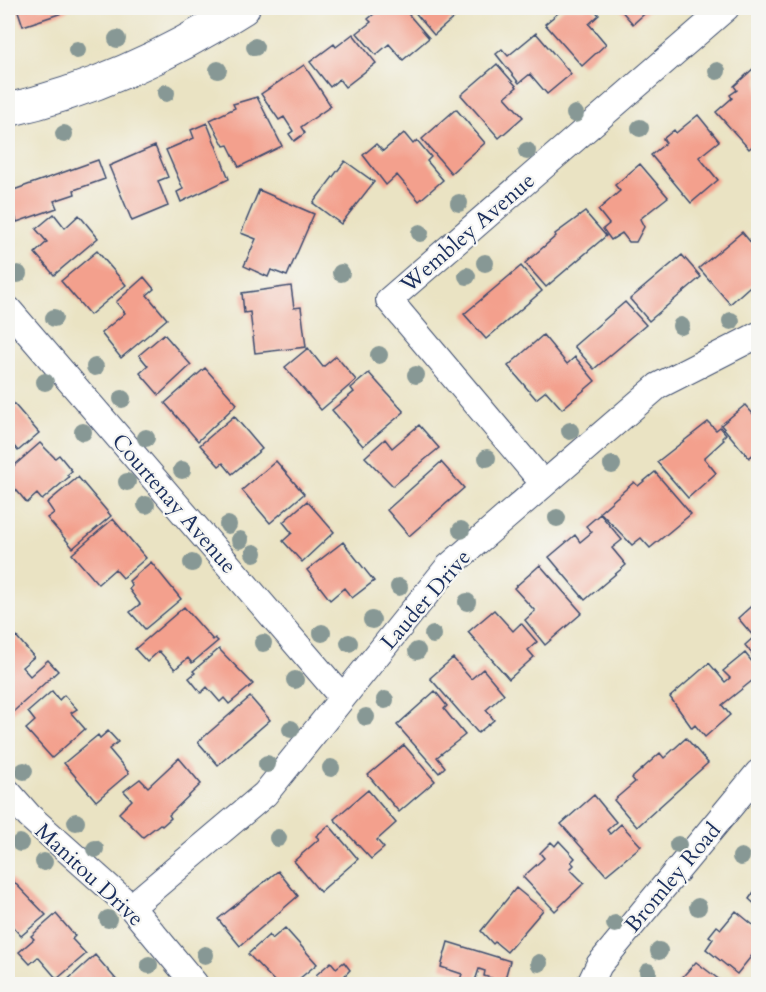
<svg xmlns="http://www.w3.org/2000/svg" width="766" height="992" font-family="Cardo,serif">
  <style>
    .building { fill: #f3a08d }
    .lines { fill: none; stroke-linecap: round; stroke-linejoin: round }
    .street-casing { stroke: #3a4a6d; stroke-width: 28 }
    .secondary-casing { stroke: #3a4a6d; stroke-width: 35 }
    .street { stroke: #fff; stroke-width: 26 }
    .secondary { stroke: #fff; stroke-width: 33 }
    .tree { fill: #879895 }
    .labels { text-anchor: middle; stroke-width: 4.5; stroke-linejoin: round; paint-order: stroke }
    .street-label { font-size: 22px; fill: #1b2f5e; stroke: #f6f6f2 }
  </style>
  <rect width="100%" height="100%" fill="#f6f6f2"/>
  <filter id="ink" filterUnits="userSpaceOnUse"><feTurbulence type="fractalNoise" baseFrequency=".0167" numOctaves="2"/><feDisplacementMap in="SourceGraphic" scale="12" xChannelSelector="R" yChannelSelector="G"/><feConvolveMatrix kernelMatrix="1 2 1 2 8 2 1 2 1" color-interpolation-filters="sRGB"/></filter>
  <filter id="wash" filterUnits="userSpaceOnUse"><feTurbulence type="fractalNoise" baseFrequency=".008" numOctaves="4" result="noise"/><feDisplacementMap in="SourceGraphic" scale="24" xChannelSelector="R" yChannelSelector="G"/><feGaussianBlur stdDeviation="1.35" result="paint"/><feColorMatrix in="noise" values="0 0 0 0 0 0 0 0 0 0 0 0 0 0 0 0 0 1.4 0 .05"/><feComposite in="paint" operator="in"/></filter>
  <g filter="url(#wash)">
    <rect width="100%" height="100%" fill="#eae3c3"/>
    <g id="blocks">
      <path class="building" d="M 17,8 L 67,8 L 68,11 L 23,26 Z
        M 381,8 L 403,8 L 429,38 L 403,60 L 389,44 L 376,55 L 357,33 L 371,22 L 368,19 Z
        M 415,8 L 465,8 L 434,35 L 413,10 Z
        M 564,8 L 593,8 L 599,15 L 589,24 L 606,44 L 582,66 L 545,24 Z
        M 619,8 L 651,8 L 633,24 Z
        M 536,33 L 571,74 L 547,94 L 530,74 L 519,83 L 496,54 L 502,49 L 508,56 Z
        M 353,34 L 376,63 L 345,87 L 339,79 L 330,87 L 310,62 L 334,44 L 336,47 Z
        M 497,64 L 517,87 L 505,97 L 523,117 L 499,138 L 461,95 Z
        M 304,65 L 331,106 L 301,127 L 305,133 L 294,141 L 289,134 L 293,131 L 284,117 L 279,120 L 261,94 Z
        M 754,68 L 758,74 L 758,120 L 754,124 L 758,129 L 758,141 L 749,149 L 716,112 L 732,98 L 730,95 L 737,90 L 734,86 Z
        M 257,97 L 282,146 L 239,167 L 228,145 L 224,146 L 210,120 L 235,108 L 233,104 Z
        M 456,109 L 485,143 L 451,173 L 422,139 Z
        M 698,115 L 719,141 L 699,157 L 718,180 L 691,203 L 651,155 L 666,143 L 663,139 L 674,130 L 676,133 Z
        M 207,123 L 229,179 L 181,202 L 177,192 L 183,189 L 166,150 L 194,138 L 191,130 Z
        M 404,133 L 413,144 L 417,140 L 431,157 L 427,161 L 443,180 L 419,201 L 397,175 L 386,185 L 363,155 L 376,144 L 383,151 Z
        M 155,146 L 168,177 L 158,181 L 168,206 L 132,221 L 109,166 Z
        M 98,160 L 105,179 L 74,190 L 75,194 L 54,201 L 57,208 L 17,222 L 8,192 Z
        M 345,161 L 374,182 L 341,224 L 313,203 Z
        M 640,164 L 668,197 L 640,219 L 644,227 L 636,242 L 629,242 L 622,233 L 611,240 L 603,229 L 609,224 L 598,210 L 620,191 L 615,185 Z
        M 259,190 L 314,214 L 287,276 L 271,270 L 268,277 L 244,266 L 256,239 L 241,233 Z
        M 585,212 L 606,236 L 546,287 L 525,263 L 556,236 L 555,234 Z
        M 54,214 L 65,228 L 79,215 L 98,238 L 54,275 L 35,253 L 47,242 L 36,229 Z
        M 742,232 L 758,251 L 758,279 L 730,304 L 699,268 Z
        M 97,251 L 126,285 L 90,315 L 61,281 Z
        M 682,255 L 701,277 L 649,321 L 630,299 Z
        M 521,266 L 542,291 L 486,339 L 464,314 Z
        M 144,277 L 154,289 L 147,295 L 167,319 L 121,358 L 101,333 L 125,313 L 116,302 Z
        M 291,286 L 294,308 L 301,307 L 306,347 L 255,353 L 250,312 L 244,313 L 242,293 Z
        M 625,302 L 646,325 L 594,369 L 574,346 Z
        M 164,334 L 191,365 L 159,395 L 140,373 L 148,366 L 139,355 Z
        M 543,335 L 567,364 L 575,357 L 595,381 L 562,409 L 546,391 L 536,399 L 508,366 Z
        M 308,348 L 323,367 L 336,356 L 356,380 L 321,410 L 285,367 Z
        M 205,368 L 237,404 L 198,441 L 165,403 Z
        M 369,373 L 404,412 L 363,446 L 332,410 L 354,392 L 351,388 Z
        M 8,397 L 39,433 L 18,451 L 8,439 Z
        M 745,405 L 754,415 L 758,411 L 758,450 L 749,458 L 721,425 Z
        M 234,416 L 262,449 L 232,474 L 223,463 L 219,466 L 200,445 Z
        M 708,422 L 716,430 L 720,427 L 726,434 L 722,438 L 724,440 L 704,458 L 716,473 L 688,498 L 657,462 Z
        M 419,425 L 439,448 L 393,486 L 365,457 L 385,439 L 392,448 Z
        M 40,443 L 55,458 L 59,455 L 72,471 L 67,475 L 69,477 L 42,500 L 37,494 L 27,503 L 8,480 L 8,471 Z
        M 276,461 L 304,494 L 270,523 L 242,490 Z
        M 441,462 L 464,488 L 409,536 L 387,510 Z
        M 655,472 L 691,514 L 650,548 L 641,538 L 632,545 L 600,512 L 634,482 L 638,486 Z
        M 78,477 L 111,516 L 73,548 L 47,518 L 54,513 L 47,503 Z
        M 307,501 L 334,532 L 302,562 L 283,541 L 292,533 L 283,522 Z
        M 600,514 L 622,540 L 612,548 L 626,565 L 585,600 L 549,557 L 575,535 L 580,542 L 592,532 L 586,526 Z
        M 113,519 L 146,558 L 123,578 L 115,569 L 98,584 L 72,554 Z
        M 343,542 L 374,581 L 352,598 L 344,588 L 330,600 L 307,570 Z
        M 151,562 L 181,599 L 145,629 L 130,612 L 140,604 L 129,589 L 132,586 L 129,581 Z
        M 540,565 L 582,613 L 545,645 L 525,620 L 535,611 L 514,588 Z
        M 758,600 L 758,661 L 745,645 L 754,637 L 738,618 Z
        M 184,607 L 213,640 L 215,638 L 218,641 L 192,663 L 188,658 L 175,669 L 159,651 L 147,662 L 135,649 Z
        M 494,610 L 513,631 L 521,623 L 537,642 L 528,650 L 534,657 L 509,679 L 468,632 Z
        M 16,636 L 34,657 L 22,667 L 30,676 L 48,660 L 58,671 L 13,712 L 8,705 L 8,643 Z
        M 219,649 L 253,684 L 229,704 L 224,698 L 220,702 L 207,687 L 201,693 L 189,678 L 195,673 L 193,671 Z
        M 745,653 L 758,669 L 758,676 L 722,705 L 730,715 L 705,737 L 695,725 L 692,728 L 670,697 L 709,663 L 725,682 L 730,678 L 723,671 Z
        M 453,658 L 471,679 L 483,669 L 504,694 L 486,710 L 494,720 L 478,733 L 430,678 Z
        M 52,691 L 59,700 L 64,695 L 77,709 L 71,713 L 85,729 L 52,758 L 26,729 L 35,721 L 28,712 Z
        M 435,691 L 447,706 L 444,709 L 465,735 L 437,757 L 445,767 L 439,773 L 397,725 Z
        M 250,697 L 270,720 L 218,765 L 198,742 Z
        M 108,731 L 118,742 L 109,749 L 129,773 L 96,801 L 64,763 L 98,735 L 100,738 Z
        M 686,738 L 708,763 L 637,827 L 614,800 L 635,782 L 632,778 L 660,753 L 664,758 Z
        M 404,745 L 435,781 L 399,812 L 368,775 Z
        M 179,758 L 201,784 L 169,815 L 171,818 L 162,826 L 160,824 L 143,837 L 119,813 L 132,800 L 124,791 L 140,779 L 148,787 Z
        M 368,790 L 396,823 L 377,840 L 384,848 L 371,859 L 334,819 Z
        M 594,795 L 616,822 L 607,830 L 610,834 L 621,824 L 641,846 L 606,875 L 561,824 Z
        M 329,825 L 358,859 L 320,892 L 294,861 L 319,839 L 316,836 Z
        M 559,841 L 575,858 L 571,862 L 574,865 L 570,869 L 584,883 L 555,911 L 523,877 L 544,858 L 540,853 L 551,842 L 555,846 Z
        M 278,871 L 298,896 L 240,946 L 218,919 Z
        M 11,879 L 46,915 L 21,936 L 12,926 L 8,930 L 8,882 Z
        M 758,886 L 758,907 L 749,899 Z
        M 516,888 L 543,910 L 507,952 L 495,942 L 493,944 L 481,931 Z
        M 736,911 L 758,929 L 758,948 L 737,974 L 706,949 L 713,939 L 709,936 L 717,926 L 721,929 Z
        M 56,914 L 75,936 L 72,939 L 86,954 L 57,979 L 38,957 L 30,964 L 19,952 L 34,939 L 31,936 Z
        M 285,928 L 317,964 L 293,984 L 277,984 L 248,954 L 269,935 L 272,939 Z
        M 448,942 L 510,961 L 504,982 L 484,976 L 485,971 L 479,969 L 474,984 L 460,980 L 462,974 L 441,967 Z
        M 95,955 L 120,984 L 63,984 Z
        M 331,962 L 336,968 L 344,962 L 350,970 L 337,984 L 305,984 L 312,979 L 315,982 L 319,979 L 316,975 Z
        M 696,962 L 725,984 L 676,984 Z"/>
    </g>
  </g>
  <g filter="url(#ink)">
    <use href="#blocks" fill-opacity="0" stroke="#3a4a6d" stroke-width="1.5"/>
    <g class="lines">
      <defs>
        <path id="street" d="M 8,309 L 342,697
          M 543,483 L 389,300 L 726,8
          M 8,792 L 29,816 L 131,907 L 195,984
          M 131,907 L 265,794 L 448,567 L 658,386 L 758,335
          M 590,984 L 599,965 L 758,773"/>
        <path id="secondary" d="M 8,110 C 91,91 171,54 243,8"/>
      </defs>
      <use href="#street" class="street-casing"/>
      <use href="#secondary" class="secondary-casing"/>
      <use href="#street" class="street"/>
      <use href="#secondary" class="secondary"/>
    </g>
    <g class="tree">
      <circle cx="117" cy="39" r="9"/>
      <circle cx="255" cy="47" r="9"/>
      <circle cx="77" cy="50" r="9"/>
      <circle cx="218" cy="70" r="9"/>
      <circle cx="717" cy="71" r="9"/>
      <circle cx="166" cy="93" r="9"/>
      <circle cx="575" cy="114" r="9"/>
      <circle cx="640" cy="128" r="9"/>
      <circle cx="64" cy="134" r="9"/>
      <circle cx="527" cy="151" r="9"/>
      <circle cx="459" cy="203" r="9"/>
      <circle cx="420" cy="233" r="9"/>
      <circle cx="485" cy="263" r="9"/>
      <circle cx="341" cy="273" r="9"/>
      <circle cx="18" cy="274" r="9"/>
      <circle cx="467" cy="276" r="9"/>
      <circle cx="54" cy="318" r="9"/>
      <circle cx="731" cy="321" r="9"/>
      <circle cx="681" cy="326" r="9"/>
      <circle cx="379" cy="355" r="9"/>
      <circle cx="95" cy="367" r="9"/>
      <circle cx="416" cy="375" r="9"/>
      <circle cx="45" cy="382" r="9"/>
      <circle cx="122" cy="399" r="9"/>
      <circle cx="570" cy="431" r="9"/>
      <circle cx="83" cy="432" r="9"/>
      <circle cx="146" cy="438" r="9"/>
      <circle cx="487" cy="458" r="9"/>
      <circle cx="612" cy="465" r="9"/>
      <circle cx="182" cy="470" r="9"/>
      <circle cx="127" cy="482" r="9"/>
      <circle cx="146" cy="505" r="9"/>
      <circle cx="557" cy="518" r="9"/>
      <circle cx="228" cy="525" r="9"/>
      <circle cx="461" cy="530" r="9"/>
      <circle cx="240" cy="540" r="9"/>
      <circle cx="254" cy="553" r="9"/>
      <circle cx="192" cy="563" r="9"/>
      <circle cx="399" cy="587" r="9"/>
      <circle cx="467" cy="602" r="9"/>
      <circle cx="372" cy="620" r="9"/>
      <circle cx="322" cy="633" r="9"/>
      <circle cx="433" cy="635" r="9"/>
      <circle cx="263" cy="643" r="9"/>
      <circle cx="349" cy="643" r="9"/>
      <circle cx="417" cy="651" r="9"/>
      <circle cx="295" cy="680" r="9"/>
      <circle cx="385" cy="700" r="9"/>
      <circle cx="366" cy="717" r="9"/>
      <circle cx="291" cy="729" r="9"/>
      <circle cx="267" cy="764" r="9"/>
      <circle cx="331" cy="768" r="9"/>
      <circle cx="24" cy="771" r="9"/>
      <circle cx="76" cy="822" r="9"/>
      <circle cx="278" cy="838" r="9"/>
      <circle cx="20" cy="843" r="9"/>
      <circle cx="678" cy="845" r="9"/>
      <circle cx="95" cy="849" r="9"/>
      <circle cx="741" cy="857" r="9"/>
      <circle cx="44" cy="862" r="9"/>
      <circle cx="698" cy="907" r="9"/>
      <circle cx="108" cy="919" r="9"/>
      <circle cx="615" cy="924" r="9"/>
      <circle cx="659" cy="951" r="9"/>
      <circle cx="205" cy="955" r="9"/>
      <circle cx="539" cy="963" r="9"/>
      <circle cx="149" cy="965" r="9"/>
      <circle cx="648" cy="972" r="9"/>
    </g>
  </g>
  <g class="labels">
    <g class="street-label">
      <text transform="translate(467 232) rotate(-41)" y="8">Wembley Avenue</text>
      <text transform="translate(175 503) rotate(49)" y="8">Courtenay Avenue</text>
      <text transform="translate(425 599) rotate(-49)" y="8">Lauder Drive</text>
      <text transform="translate(90 874) rotate(43)" y="8">Manitou Drive</text>
      <text transform="translate(672 877) rotate(-50)" y="8">Bromley Road</text>
    </g>
  </g>
  <rect width="766" height="992" fill="none" stroke="#f6f6f2" stroke-width="30"/>
</svg>
